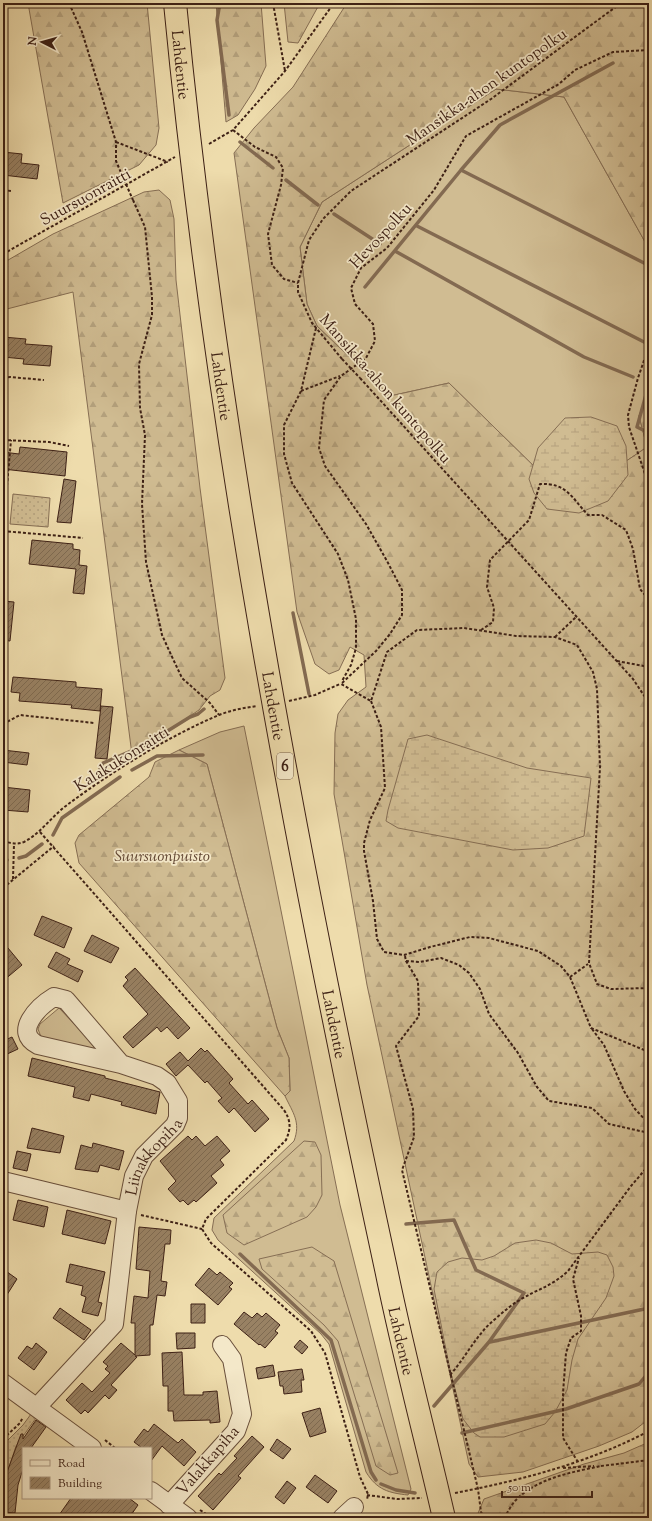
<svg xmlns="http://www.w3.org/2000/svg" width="652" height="1521" font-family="'Sorts Mill Goudy',serif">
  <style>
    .grass { fill: #d0bc92; stroke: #866e54 }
    .forest { fill: url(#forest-firs); stroke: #866e54 }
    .wetland { fill: url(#wetland-marsh); stroke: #866e54 }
    .park { fill: url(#park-dots); stroke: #866e54 }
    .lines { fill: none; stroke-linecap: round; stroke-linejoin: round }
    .stream { stroke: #836a51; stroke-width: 3.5 }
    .building { fill: url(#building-hatch); stroke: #3d2015 }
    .minor-casing { stroke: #694f3b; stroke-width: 20 }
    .highway-casing { stroke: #3d2015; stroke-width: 24 }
    .path { stroke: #3d2015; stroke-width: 2; stroke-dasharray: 3 2; stroke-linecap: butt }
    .minor { stroke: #f4e8c9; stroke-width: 18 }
    .highway { stroke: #eedcac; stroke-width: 22 }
    .path-bridge { stroke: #3d2015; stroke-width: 2; stroke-dasharray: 3 2; stroke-linecap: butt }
    .labels { text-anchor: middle; stroke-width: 3.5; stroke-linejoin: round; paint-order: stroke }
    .shield { fill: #f4e8c9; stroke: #745c4b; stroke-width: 1 }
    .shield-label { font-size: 15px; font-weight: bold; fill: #3d2015 }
    .street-label { font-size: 16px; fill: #3d2015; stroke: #f4e8c9 }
    .park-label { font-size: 16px; font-style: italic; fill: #624734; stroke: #f4e8c9 }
  </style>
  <defs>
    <pattern id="forest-firs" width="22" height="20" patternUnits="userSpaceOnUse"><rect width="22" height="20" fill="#d0bc92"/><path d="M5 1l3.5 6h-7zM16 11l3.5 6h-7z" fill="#b4a17d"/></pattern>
    <pattern id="wetland-marsh" width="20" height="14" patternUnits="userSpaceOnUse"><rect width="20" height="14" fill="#d0bc92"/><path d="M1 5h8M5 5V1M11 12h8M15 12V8" fill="none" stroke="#b4a17d"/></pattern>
    <pattern id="park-dots" width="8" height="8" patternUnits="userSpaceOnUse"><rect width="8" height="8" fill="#d0bc92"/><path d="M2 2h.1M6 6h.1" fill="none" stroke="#b4a17d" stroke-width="1.8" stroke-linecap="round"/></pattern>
    <pattern id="building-hatch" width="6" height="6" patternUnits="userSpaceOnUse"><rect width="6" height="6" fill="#998264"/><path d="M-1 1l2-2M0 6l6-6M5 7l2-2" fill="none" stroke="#7e6a51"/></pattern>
  </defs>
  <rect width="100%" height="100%" fill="#eedcac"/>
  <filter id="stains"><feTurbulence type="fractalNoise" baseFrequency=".005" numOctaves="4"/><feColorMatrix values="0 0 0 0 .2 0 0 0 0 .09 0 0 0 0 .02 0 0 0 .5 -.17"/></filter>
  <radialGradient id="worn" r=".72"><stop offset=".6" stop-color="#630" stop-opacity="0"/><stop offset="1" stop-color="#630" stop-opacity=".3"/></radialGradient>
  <path class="grass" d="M 496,89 L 564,97 L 649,249 L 649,389 L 639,416 L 647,447 L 585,489 L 546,478 L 449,383 L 390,396 L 317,326 L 307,304 L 300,247 L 322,202 Z
    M 244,726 L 340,1205 L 411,1489 L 408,1495 C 389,1493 377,1490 366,1472 L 329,1344 L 321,1334 L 218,1240 L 212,1230 L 214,1218 L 294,1141 C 301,1122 293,1113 285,1096 L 290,1091 L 289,1058 L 277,1028 L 207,764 L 179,750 L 220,732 Z
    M 59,1008 L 99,1050 L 41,1037 L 38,1029 L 40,1024 Z"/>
  <path class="forest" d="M 28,3 L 147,3 L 159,128 L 156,145 L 139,165 L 63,203 Z
    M 216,3 L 261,3 L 266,66 L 255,89 L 238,115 L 226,122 Z
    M 284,3 L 320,3 L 298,43 L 288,42 Z
    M 347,3 L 649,3 L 649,249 L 564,97 L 496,89 L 322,202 L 300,247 L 307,304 L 317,326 L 390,396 L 449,383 L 546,478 L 585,489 L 647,447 L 639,416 L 649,389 L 649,1419 L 632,1432 L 599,1446 L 523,1472 L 478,1477 L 469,1464 L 367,985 L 334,794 L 335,733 L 338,714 L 348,700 L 366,687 L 364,655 L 350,647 L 339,670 L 329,674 L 315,664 L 297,612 L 234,153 L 254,128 L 293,87 Z
    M 159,190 L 170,200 L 174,219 L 176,280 L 200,488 L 225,678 L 220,690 L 210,696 L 199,710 L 132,755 L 73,292 L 3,310 L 3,263 L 53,234 L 144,192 Z
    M 179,750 L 207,764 L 277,1028 L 289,1058 L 290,1091 L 285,1096 L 79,863 L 75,843 L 79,835 L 149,777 L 155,762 Z
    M 304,1141 L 315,1142 L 321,1155 L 322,1195 L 316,1207 L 307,1217 L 244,1245 L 227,1233 L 223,1215 Z
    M 312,1247 L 334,1261 L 398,1473 L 390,1475 L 376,1466 L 338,1341 L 324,1325 L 262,1269 L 259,1259 Z
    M 649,1442 L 649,1518 L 476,1518 L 484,1499 L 584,1464 L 624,1453 Z"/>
  <path class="wetland" d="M 591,417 L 617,426 L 626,446 L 628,475 L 608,501 L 579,513 L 547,509 L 534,493 L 529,479 L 538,448 L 565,418 Z
    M 427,735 L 527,768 L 591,778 L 584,836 L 548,848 L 513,850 L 398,828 L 386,821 L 388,810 L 408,739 Z
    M 536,1240 L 551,1243 L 572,1254 L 598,1252 L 607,1255 L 613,1267 L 614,1276 L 606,1298 L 578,1339 L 572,1360 L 567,1390 L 555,1412 L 545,1424 L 504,1437 L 480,1437 L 474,1433 L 463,1419 L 450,1370 L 434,1289 L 437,1272 L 448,1262 L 462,1258 L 482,1260 L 494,1256 L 515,1243 Z"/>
  <path class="park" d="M 13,494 L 50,498 L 48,527 L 10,524 Z
    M 31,1414 L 36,1418 L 16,1446 L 5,1479 L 3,1500 L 3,1445 L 23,1425 Z"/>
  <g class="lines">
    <path class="stream" d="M 220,3 L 217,20 L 229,115
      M 240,142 L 273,168
      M 461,170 L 500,125 L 613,63
      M 286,180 L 318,205
      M 334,214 L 380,244
      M 417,226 L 646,343
      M 395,251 L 584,357 L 633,377
      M 365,287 L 461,170 L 646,264
      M 649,384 L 637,427 L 649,433
      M 293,613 L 309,694
      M 132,770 L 157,756 L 203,755
      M 101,773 L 100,768 L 103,763 L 145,745 L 190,717 L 198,714 L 204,709
      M 53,835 L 62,818 L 120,777
      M 19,858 L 26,856 L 42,844
      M 3,860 L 7,860
      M 406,1224 L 454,1220 L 476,1270 L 524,1293 L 489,1342 L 434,1406
      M 240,1254 L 331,1340 L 371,1472 L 376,1480
      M 490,1342 L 649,1308
      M 462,1433 L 566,1409 L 639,1384 L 649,1372
      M 381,1484 L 396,1490 L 415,1493"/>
  </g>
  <path class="building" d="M 3,152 L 22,154 L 21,163 L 39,165 L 37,179 L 3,175 Z
    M 3,337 L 26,339 L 25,344 L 52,346 L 50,366 L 23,364 L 24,359 L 3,357 Z
    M 20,447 L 67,452 L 65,476 L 3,469 L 3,452 L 19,454 Z
    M 64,479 L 76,481 L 71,523 L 57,522 Z
    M 32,540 L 73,544 L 73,549 L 80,550 L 79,565 L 87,566 L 84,594 L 73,593 L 76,569 L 29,564 Z
    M 3,601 L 14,602 L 10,641 L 3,640 Z
    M 13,677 L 76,682 L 76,687 L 102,689 L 100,711 L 71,708 L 72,705 L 19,701 L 20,693 L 11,692 Z
    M 101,706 L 113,707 L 107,759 L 95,758 Z
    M 3,750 L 29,753 L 27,765 L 3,762 Z
    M 3,787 L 30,790 L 28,812 L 3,810 Z
    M 42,916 L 72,928 L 64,948 L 34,935 Z
    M 92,935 L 119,948 L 111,963 L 84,951 Z
    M 3,942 L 22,965 L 3,981 Z
    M 56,952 L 70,959 L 67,964 L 83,971 L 78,982 L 48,967 Z
    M 135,968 L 190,1028 L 178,1039 L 167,1027 L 161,1032 L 157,1027 L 133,1048 L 123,1037 L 148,1014 L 123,986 L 128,980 L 125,977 Z
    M 12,1037 L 18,1049 L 3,1056 L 3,1041 Z
    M 201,1048 L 205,1052 L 207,1050 L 233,1079 L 229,1083 L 248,1104 L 252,1100 L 269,1119 L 255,1132 L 234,1108 L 229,1113 L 218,1101 L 222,1098 L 207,1081 L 205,1083 L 188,1065 L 176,1076 L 166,1064 L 180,1052 L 188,1061 Z
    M 32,1058 L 105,1076 L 105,1078 L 160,1092 L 156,1114 L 121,1105 L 122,1102 L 91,1094 L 89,1101 L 73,1097 L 75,1087 L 28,1076 Z
    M 32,1128 L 64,1136 L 60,1153 L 27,1148 Z
    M 188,1136 L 192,1140 L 196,1136 L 205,1146 L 217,1136 L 230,1151 L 220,1160 L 224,1165 L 211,1176 L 217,1183 L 196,1202 L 194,1200 L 188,1205 L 183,1200 L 180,1202 L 168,1189 L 176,1181 L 160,1161 Z
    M 93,1143 L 124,1151 L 119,1170 L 100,1165 L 98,1172 L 75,1169 L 81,1145 L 92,1148 Z
    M 17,1151 L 31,1154 L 27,1171 L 13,1168 Z
    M 18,1200 L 48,1207 L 44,1227 L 13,1220 Z
    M 67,1210 L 111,1221 L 105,1244 L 62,1234 Z
    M 139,1227 L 171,1230 L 170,1244 L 165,1244 L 161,1281 L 167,1282 L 165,1296 L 157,1295 L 153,1325 L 150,1325 L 150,1355 L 135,1356 L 137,1357 L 111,1385 L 117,1390 L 109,1399 L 105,1395 L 88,1413 L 85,1410 L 81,1414 L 66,1400 L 82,1383 L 92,1392 L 110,1373 L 105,1369 L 108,1366 L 103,1362 L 121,1343 L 135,1355 L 135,1323 L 131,1323 L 134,1296 L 148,1298 L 150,1271 L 136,1269 Z
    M 70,1264 L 105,1272 L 98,1302 L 102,1303 L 98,1316 L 82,1312 L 86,1297 L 81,1295 L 83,1286 L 66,1282 Z
    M 209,1268 L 217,1275 L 220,1272 L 233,1283 L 229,1287 L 232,1289 L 218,1305 L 195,1285 Z
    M 3,1269 L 17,1279 L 3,1301 Z
    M 191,1304 L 205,1304 L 205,1323 L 191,1323 Z
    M 60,1308 L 91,1330 L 84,1340 L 53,1318 Z
    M 244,1312 L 252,1318 L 257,1313 L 262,1317 L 266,1313 L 280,1325 L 275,1331 L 278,1333 L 265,1348 L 260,1344 L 259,1345 L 234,1324 Z
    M 176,1333 L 195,1333 L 195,1348 L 177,1349 Z
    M 300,1340 L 308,1347 L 302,1354 L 294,1347 Z
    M 36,1343 L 47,1352 L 34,1370 L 18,1358 L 27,1346 L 32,1349 Z
    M 182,1352 L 184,1395 L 203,1395 L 203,1392 L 217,1391 L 220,1422 L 210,1423 L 210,1420 L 174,1421 L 173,1411 L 168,1411 L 168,1386 L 163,1386 L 162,1353 Z
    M 273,1365 L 275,1376 L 258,1379 L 256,1368 Z
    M 302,1369 L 304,1380 L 301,1380 L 302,1392 L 284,1394 L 283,1386 L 280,1386 L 278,1372 Z
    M 320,1408 L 326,1432 L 310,1437 L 302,1413 Z
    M 36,1420 L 46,1427 L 31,1448 L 23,1448 L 23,1469 L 18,1485 L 15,1513 L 3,1512 L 6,1475 L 21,1434 L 23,1434 L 23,1439 Z
    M 154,1424 L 178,1443 L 182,1439 L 196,1452 L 184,1466 L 162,1446 L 151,1461 L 151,1448 L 142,1448 L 134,1442 L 144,1429 L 148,1432 Z
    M 252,1436 L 264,1447 L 238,1476 L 241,1478 L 213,1510 L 198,1496 L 219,1473 L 221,1475 L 237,1458 L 234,1456 Z
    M 277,1439 L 291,1449 L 283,1459 L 270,1450 Z
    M 315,1475 L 337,1491 L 328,1503 L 306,1487 Z
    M 287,1481 L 296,1488 L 284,1504 L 275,1497 Z
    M 71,1498 L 129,1498 L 138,1505 L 129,1518 L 57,1518 Z"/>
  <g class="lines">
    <defs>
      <g id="minor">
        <path d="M 3,1181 L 127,1211"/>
        <path d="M 3,1383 L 92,1448"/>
        <path id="s1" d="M 37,1407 L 114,1324 L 127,1211 L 134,1176 L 144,1156 L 175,1125 L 178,1118 L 178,1101 L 167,1083 L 157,1076 L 121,1064 L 66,1000 L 54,997 C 39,1006 12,1032 38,1045 L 121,1064"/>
        <path d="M 151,1491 L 188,1518"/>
        <path d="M 169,1505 L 236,1431 L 242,1414 L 232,1359 L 222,1345"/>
        <path d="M 342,1518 L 354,1507"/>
      </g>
      <g id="highway">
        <path id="s2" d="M 175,3 C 216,429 296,851 386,1269 C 403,1353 425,1435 444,1518"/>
      </g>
    </defs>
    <use href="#minor" class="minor-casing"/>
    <use href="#highway" class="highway-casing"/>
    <path class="path" d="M 69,3 L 82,32 L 116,142 L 116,161 L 122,175
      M 273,3 L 285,71
      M 649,50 L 613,52 L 575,70 L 559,84 L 466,136 L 434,190 L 387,248 L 361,268 L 351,288 L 355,304 L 373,324 L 375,341 L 366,358 L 341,376 L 324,400 L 319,448 L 325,466 L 366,524 L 387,561 L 402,590 L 402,615 L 390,634 L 376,651 L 341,684 L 371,701 L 387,652 L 417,630 L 464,628 L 516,636 L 555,637 L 577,645 L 593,672 L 597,689 L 600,767 L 589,963 L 597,984 L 611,989 L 649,988
      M 233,130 L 255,147 L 276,157 L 283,168 L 281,185 L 268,234 L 272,265 L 284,279 L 298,283
      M 116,142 L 168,162
      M 209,144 L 233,130 L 285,71 L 334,3
      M 3,190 L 11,191
      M 133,200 L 145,227 L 152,297 L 152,315 L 139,364 L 140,408 L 145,435 L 142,504 L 146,562 L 162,635 L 173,659 L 182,678 L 210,703 L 219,715
      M 3,254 L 175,157
      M 316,328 L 301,391 L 284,425 L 284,454 L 292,483 L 338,554 L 348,580 L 356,619 L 356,648 L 351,665 L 342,681
      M 649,346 L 638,378 L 628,415 L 629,427 L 644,471 L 649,492
      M 342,359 L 312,323 L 298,292 L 298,283 L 309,240 L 323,219 L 351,191 L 491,99 L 621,3
      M 3,378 L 10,377 L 44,380
      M 360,378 L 633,679 L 649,703
      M 301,391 L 340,376
      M 3,440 L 49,442 L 69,446
      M 3,531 L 11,440
      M 3,531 L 83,538
      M 481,630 L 493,622 L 494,608 L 487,587 L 490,560 L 529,520 L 540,484 C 567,483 571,497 588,515 L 602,515 L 626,530 L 633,549 L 640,589 L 649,600
      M 555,637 L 576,617
      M 617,661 L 649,667
      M 289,701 L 315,695 L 340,684
      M 371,701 L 381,727 L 385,788 L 370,820 L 364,843 L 364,851 L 373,901 L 377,939 L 384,952 L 404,955 L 430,947 L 470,937 L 489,938 L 538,951 L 561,966 L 570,977 L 591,1028 L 649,1052
      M 3,724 L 20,715 L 94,723
      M 40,832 L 284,1110 C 291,1121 291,1128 286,1140 L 206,1219 L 202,1229 L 211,1243 L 311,1331 L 325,1353 L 360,1477 L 368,1494 L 367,1500
      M 3,841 C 10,843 16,845 24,842 C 41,833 51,817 67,805 C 113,771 167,737 219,715 C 231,710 244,708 257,706
      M 13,879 L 14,844
      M 3,888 L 54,846
      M 405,956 L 406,961 L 420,962 L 441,958 L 459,965 L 469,973 L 480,989 L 489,1014 L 518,1053 L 537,1087 L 549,1101 L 592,1108 L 609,1124 L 649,1133
      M 406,961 L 418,981 L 419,1016 L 396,1046 L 413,1109 L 414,1137 L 402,1170 L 478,1489 L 481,1512 L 485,1518
      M 570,977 L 588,964
      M 592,1029 L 604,1045 L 624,1091 L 635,1109 L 649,1124
      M 141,1215 L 202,1229
      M 450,1375 C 466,1357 476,1335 494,1320 C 502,1313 510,1306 518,1301 C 537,1289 551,1287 568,1271 L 631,1186 L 649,1165
      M 3,1439 L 20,1423 L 23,1417
      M 105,1440 L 115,1448
      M 578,1462 L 563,1438 L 563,1393 L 566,1353 L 571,1338 L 581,1331 L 581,1316 L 573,1279 L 579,1258
      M 601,1466 L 649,1460
      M 563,1468 L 594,1466
      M 455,1493 C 522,1480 588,1463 649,1431
      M 367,1495 L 397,1499 L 422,1498
      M 200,1510 L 212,1518
      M 504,1518 C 508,1512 511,1505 516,1500 C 537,1478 573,1472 601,1466"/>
    <use href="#minor" class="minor"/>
    <use href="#highway" class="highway"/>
    <path class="path-bridge" d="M 122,175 L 133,200
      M 342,359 L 360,378"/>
  </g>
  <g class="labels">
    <rect class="shield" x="277" y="753" width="16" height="26" rx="3"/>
    <g class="shield-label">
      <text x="285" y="771">6</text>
    </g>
    <g class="street-label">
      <text dy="6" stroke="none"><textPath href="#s2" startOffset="62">Lahdentie</textPath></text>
      <text transform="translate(486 86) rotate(-35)" y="6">Mansikka-ahon kuntopolku</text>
      <text transform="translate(85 196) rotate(-29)" y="6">Suursuonraitti</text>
      <text transform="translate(380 235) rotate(-47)" y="6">Hevospolku</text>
      <text dy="6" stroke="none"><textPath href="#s2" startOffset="386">Lahdentie</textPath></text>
      <text transform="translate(386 388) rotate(49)" y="6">Mansikka-ahon kuntopolku</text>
      <text dy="6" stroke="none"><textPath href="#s2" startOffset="710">Lahdentie</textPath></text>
      <text transform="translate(121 758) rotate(-32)" y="6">Kalakukonraitti</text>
      <text dy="6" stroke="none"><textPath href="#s2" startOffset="1034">Lahdentie</textPath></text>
      <text dy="6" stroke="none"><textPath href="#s1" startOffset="289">Liinakkopiha</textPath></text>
      <text dy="6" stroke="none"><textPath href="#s2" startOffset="1358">Lahdentie</textPath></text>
      <text transform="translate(207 1460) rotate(-49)" y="6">Valakkapiha</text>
    </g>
    <g class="park-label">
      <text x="162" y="861">Suursuonpuisto</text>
    </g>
  </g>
  <rect width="652" height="1521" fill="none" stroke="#eedcac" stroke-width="16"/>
  <rect x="4" y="4" width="644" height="1513" fill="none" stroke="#3d2015" stroke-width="2"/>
  <rect x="8" y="8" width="636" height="1505" fill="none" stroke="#3d2015"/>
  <rect x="22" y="1447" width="130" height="52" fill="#f4e8c9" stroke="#ab9881"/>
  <rect x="30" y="1460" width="20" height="6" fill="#f4e8c9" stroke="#ab9881"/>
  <text x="58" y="1467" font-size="12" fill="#3d2015">Road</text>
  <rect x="30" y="1477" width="20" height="12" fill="url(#building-hatch)" stroke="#ab9881"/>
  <text x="58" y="1487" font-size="12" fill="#3d2015">Building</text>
  <g transform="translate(42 42) rotate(276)" stroke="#f4e8c9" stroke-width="3" paint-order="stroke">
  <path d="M0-3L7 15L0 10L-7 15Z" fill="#3d2015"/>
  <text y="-6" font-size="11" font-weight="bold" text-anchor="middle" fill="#3d2015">N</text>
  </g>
  <path d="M502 1491v6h90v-6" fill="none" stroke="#3d2015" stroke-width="2"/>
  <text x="508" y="1491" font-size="12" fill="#3d2015" stroke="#f4e8c9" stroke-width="3" paint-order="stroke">50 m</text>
  <rect width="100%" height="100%" filter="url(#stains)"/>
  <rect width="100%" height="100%" fill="url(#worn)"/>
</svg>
